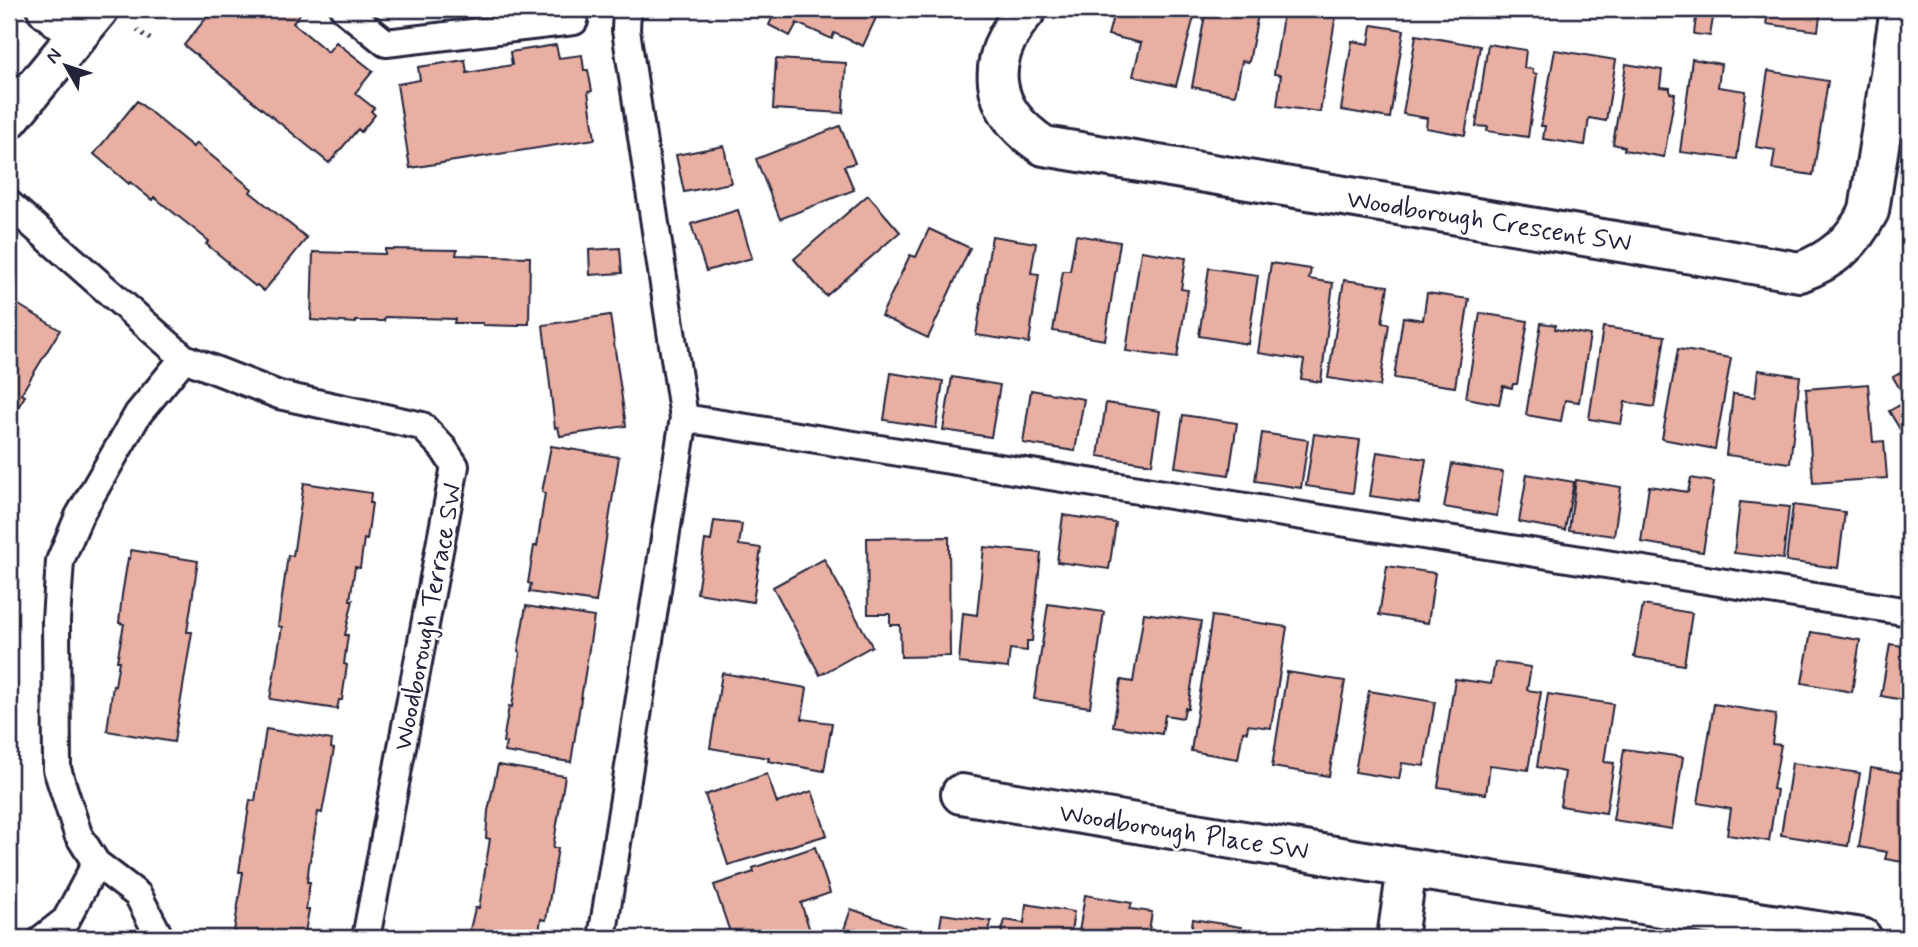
<svg xmlns="http://www.w3.org/2000/svg" width="1918" height="947" font-family="Mynerve,sans-serif">
  <style>
    .building { fill: #e8afa2; stroke: #22223b; stroke-width: 2 }
    .lines { fill: none; stroke-linecap: round; stroke-linejoin: round }
    .lane-casing { stroke: #22223b; stroke-width: 32 }
    .street-casing { stroke: #22223b; stroke-width: 44 }
    .secondary-casing { stroke: #22223b; stroke-width: 44 }
    .path { stroke: #22223b; stroke-width: 4.5; stroke-dasharray: 2 5; stroke-linecap: butt }
    .lane { stroke: #fff; stroke-width: 26 }
    .street { stroke: #fff; stroke-width: 38 }
    .secondary { stroke: #fff; stroke-width: 38 }
    .labels { text-anchor: middle; stroke-width: 5; stroke-linejoin: round; paint-order: stroke }
    .street-label { font-size: 26px; fill: #22223b; stroke: #fff }
  </style>
  <rect width="100%" height="100%" fill="#fff"/>
  <filter id="ink" filterUnits="userSpaceOnUse"><feTurbulence type="fractalNoise" baseFrequency=".0143" numOctaves="2"/><feDisplacementMap in="SourceGraphic" scale="14" xChannelSelector="R" yChannelSelector="G"/><feConvolveMatrix kernelMatrix="1 2 1 2 8 2 1 2 1" color-interpolation-filters="sRGB"/></filter>
  <g filter="url(#ink)">
    <path class="building" d="M 210,9 L 293,9 L 300,14 L 293,23 L 328,52 L 336,42 L 373,71 L 355,93 L 374,108 L 371,111 L 375,115 L 361,132 L 358,129 L 329,163 L 184,45 L 212,11 Z
      M 880,9 L 863,46 L 834,33 L 832,39 L 797,23 L 790,36 L 769,25 L 775,12 L 770,9 Z
      M 1115,9 L 1196,9 L 1176,86 L 1133,76 L 1141,43 L 1108,35 Z
      M 1206,9 L 1259,9 L 1249,62 L 1242,61 L 1235,95 L 1192,87 Z
      M 1284,9 L 1336,14 L 1320,112 L 1277,106 L 1281,75 L 1274,74 Z
      M 1697,9 L 1747,9 L 1746,17 L 1714,12 L 1710,36 L 1694,34 Z
      M 1769,9 L 1821,9 L 1818,31 L 1766,24 Z
      M 1372,25 L 1404,30 L 1390,118 L 1341,110 L 1352,41 L 1369,44 Z
      M 1416,35 L 1480,46 L 1465,135 L 1426,128 L 1427,118 L 1403,114 Z
      M 1488,44 L 1526,50 L 1524,68 L 1533,69 L 1533,73 L 1537,74 L 1528,137 L 1487,131 L 1488,127 L 1476,126 Z
      M 556,45 L 559,58 L 582,55 L 584,70 L 588,70 L 592,91 L 588,92 L 595,139 L 410,168 L 397,84 L 420,80 L 418,67 L 465,60 L 467,73 L 512,65 L 510,52 Z
      M 1555,50 L 1616,60 L 1606,121 L 1589,118 L 1585,145 L 1543,139 L 1545,126 L 1541,126 Z
      M 776,59 L 846,63 L 843,113 L 773,109 Z
      M 1692,59 L 1721,64 L 1718,87 L 1746,91 L 1737,159 L 1680,152 Z
      M 1626,64 L 1662,70 L 1660,87 L 1670,88 L 1670,93 L 1675,94 L 1664,157 L 1624,150 L 1625,147 L 1613,144 Z
      M 1768,71 L 1828,81 L 1813,175 L 1772,169 L 1775,150 L 1756,147 Z
      M 137,101 L 193,147 L 196,143 L 252,189 L 250,192 L 307,238 L 264,291 L 257,285 L 255,286 L 227,263 L 228,262 L 206,244 L 209,241 L 154,197 L 152,200 L 130,182 L 129,184 L 94,154 Z
      M 840,126 L 855,163 L 844,166 L 854,190 L 780,219 L 756,159 Z
      M 724,146 L 731,183 L 684,192 L 676,155 Z
      M 868,195 L 900,232 L 826,296 L 794,259 Z
      M 738,210 L 752,258 L 706,271 L 691,224 Z
      M 929,229 L 970,248 L 928,338 L 881,316 L 910,255 L 916,257 Z
      M 1076,235 L 1120,242 L 1105,340 L 1053,331 L 1063,271 L 1070,271 Z
      M 992,236 L 1036,243 L 1031,273 L 1039,274 L 1029,343 L 976,335 Z
      M 620,248 L 622,273 L 590,275 L 589,250 Z
      M 385,249 L 457,250 L 456,255 L 530,257 L 529,324 L 519,324 L 519,326 L 483,325 L 483,323 L 454,323 L 455,319 L 385,317 L 384,321 L 356,321 L 356,323 L 311,320 L 313,252 L 385,254 Z
      M 1141,251 L 1186,258 L 1181,289 L 1188,290 L 1177,358 L 1126,351 Z
      M 1271,263 L 1311,269 L 1309,279 L 1333,283 L 1321,382 L 1301,379 L 1304,360 L 1258,353 Z
      M 1209,268 L 1258,275 L 1248,344 L 1199,336 Z
      M 1344,280 L 1388,286 L 1382,323 L 1389,324 L 1380,386 L 1328,378 Z
      M 1427,293 L 1469,299 L 1455,387 L 1394,378 L 1403,317 L 1423,320 Z
      M 9,299 L 60,330 L 21,394 L 25,396 L 9,422 Z
      M 1480,313 L 1528,321 L 1517,384 L 1513,384 L 1512,388 L 1503,386 L 1499,404 L 1466,398 Z
      M 610,315 L 626,426 L 560,436 L 558,427 L 555,428 L 543,325 Z
      M 1541,323 L 1556,325 L 1555,329 L 1590,335 L 1579,402 L 1565,400 L 1561,421 L 1526,415 Z
      M 1603,327 L 1665,336 L 1654,407 L 1625,402 L 1621,424 L 1589,419 Z
      M 1678,349 L 1731,358 L 1715,449 L 1662,439 Z
      M 1909,368 L 1909,444 L 1889,411 L 1907,401 L 1893,377 Z
      M 1758,370 L 1800,376 L 1790,463 L 1726,455 L 1733,394 L 1755,397 Z
      M 891,373 L 943,381 L 936,428 L 884,420 Z
      M 952,377 L 1000,385 L 991,437 L 943,430 Z
      M 1868,384 L 1873,442 L 1884,441 L 1887,478 L 1813,483 L 1806,389 Z
      M 1031,390 L 1084,399 L 1075,451 L 1023,443 Z
      M 1106,403 L 1160,411 L 1152,464 L 1098,456 Z
      M 1183,415 L 1237,423 L 1229,475 L 1175,467 Z
      M 1262,433 L 1308,440 L 1301,488 L 1255,481 Z
      M 1314,434 L 1360,440 L 1353,493 L 1306,486 Z
      M 551,446 L 619,457 L 596,602 L 529,592 L 531,584 L 528,583 L 534,546 L 537,546 L 545,493 L 542,492 Z
      M 1377,452 L 1426,459 L 1419,503 L 1370,496 Z
      M 1452,464 L 1503,472 L 1497,516 L 1444,507 Z
      M 1527,474 L 1574,482 L 1565,530 L 1519,522 Z
      M 1691,478 L 1714,482 L 1703,552 L 1641,542 L 1649,486 L 1688,492 Z
      M 1576,480 L 1621,487 L 1614,536 L 1569,530 Z
      M 304,483 L 371,493 L 370,503 L 372,503 L 367,540 L 364,539 L 360,568 L 355,567 L 350,600 L 353,600 L 345,635 L 348,635 L 344,664 L 347,665 L 342,700 L 339,700 L 337,709 L 270,699 L 282,627 L 278,626 L 288,555 L 293,556 Z
      M 1740,502 L 1789,507 L 1783,559 L 1734,553 Z
      M 1793,505 L 1845,512 L 1838,568 L 1786,561 Z
      M 1063,515 L 1116,523 L 1109,569 L 1057,562 Z
      M 714,521 L 742,524 L 739,545 L 761,548 L 753,602 L 697,593 L 705,540 L 711,541 Z
      M 949,537 L 950,656 L 901,657 L 900,625 L 890,625 L 890,614 L 868,614 L 867,538 Z
      M 984,547 L 1041,553 L 1032,641 L 1027,641 L 1027,651 L 1010,649 L 1008,668 L 959,663 L 963,613 L 977,615 Z
      M 131,550 L 198,561 L 187,632 L 192,632 L 174,742 L 107,731 L 113,685 L 115,686 L 119,661 L 117,661 L 124,624 L 119,623 L 122,595 L 128,558 L 130,559 Z
      M 824,559 L 872,646 L 820,675 L 773,587 Z
      M 1387,566 L 1435,573 L 1428,623 L 1379,615 Z
      M 1048,604 L 1104,612 L 1090,707 L 1034,699 Z
      M 1643,605 L 1692,613 L 1684,665 L 1634,657 Z
      M 526,606 L 594,617 L 571,762 L 504,752 L 506,743 L 503,742 L 509,706 L 512,707 L 520,652 L 518,651 Z
      M 1144,613 L 1201,621 L 1188,709 L 1185,708 L 1183,718 L 1165,715 L 1162,734 L 1113,726 L 1121,680 L 1133,682 Z
      M 1212,616 L 1287,627 L 1271,728 L 1248,725 L 1247,732 L 1243,731 L 1238,759 L 1191,751 Z
      M 1811,632 L 1860,640 L 1852,692 L 1802,683 Z
      M 1890,644 L 1909,647 L 1909,701 L 1881,696 Z
      M 1495,662 L 1531,667 L 1527,690 L 1541,692 L 1528,770 L 1490,765 L 1486,794 L 1438,787 L 1455,679 L 1491,684 Z
      M 1287,672 L 1345,681 L 1329,776 L 1272,767 Z
      M 722,673 L 807,688 L 802,719 L 832,723 L 824,771 L 768,761 L 769,758 L 710,748 Z
      M 1369,691 L 1435,702 L 1424,766 L 1402,763 L 1399,779 L 1355,772 Z
      M 1548,694 L 1613,704 L 1604,762 L 1614,763 L 1606,813 L 1560,806 L 1565,772 L 1537,767 Z
      M 1714,704 L 1776,714 L 1772,744 L 1781,745 L 1773,789 L 1777,790 L 1769,841 L 1727,835 L 1731,809 L 1698,803 Z
      M 266,729 L 332,740 L 331,748 L 334,749 L 322,813 L 318,812 L 309,866 L 307,882 L 310,882 L 306,910 L 309,910 L 304,938 L 233,938 L 243,872 L 239,872 L 250,800 L 255,801 Z
      M 1624,749 L 1683,757 L 1672,829 L 1613,820 Z
      M 1792,763 L 1860,773 L 1848,846 L 1781,835 Z
      M 498,765 L 565,776 L 553,848 L 558,848 L 546,920 L 541,919 L 538,938 L 468,938 L 475,908 L 479,908 L 490,839 L 486,838 L 488,811 Z
      M 1871,768 L 1909,774 L 1909,863 L 1885,859 L 1887,852 L 1859,847 Z
      M 767,774 L 777,803 L 812,791 L 827,835 L 728,865 L 705,795 Z
      M 815,847 L 830,893 L 801,903 L 811,934 L 798,938 L 732,938 L 714,885 L 754,872 L 753,868 Z
      M 1085,895 L 1132,903 L 1130,909 L 1152,912 L 1148,938 L 1078,938 Z
      M 1026,904 L 1074,912 L 1070,938 L 1000,938 L 1005,920 L 1024,923 Z
      M 851,909 L 906,928 L 902,938 L 841,938 Z
      M 942,914 L 991,921 L 988,938 L 938,938 Z
      M 1193,919 L 1241,927 L 1239,938 L 1170,938 L 1171,935 L 1190,938 Z"/>
    <g class="lines">
      <defs>
        <path id="lane" d="M 344,9 L 386,43 L 574,21
          M 9,204 L 184,358 L 279,395 L 422,426 L 443,448 L 455,466 L 366,938
          M 684,418 L 1909,612
          M 43,938 L 66,920 L 96,863
          M 160,938 L 138,895 L 96,863 L 78,834 L 57,769 L 56,620 L 60,561 L 79,516 L 138,414 L 184,358
          M 602,938 L 684,418 L 626,30 L 627,9"/>
        <path id="street" d="M 47,9 L 78,34
          M 1027,9 C 984,59 987,109 1044,146 L 1800,272 C 1833,260 1853,242 1869,211 L 1900,9
          M 961,794 L 1407,868
          M 1397,938 L 1407,868 L 1862,938"/>
        <path id="secondary" d="M 9,119 L 99,9"/>
      </defs>
      <use href="#lane" class="lane-casing"/>
      <use href="#street" class="street-casing"/>
      <use href="#secondary" class="secondary-casing"/>
      <path class="path" d="M 137,30 L 153,41"/>
      <use href="#lane" class="lane"/>
      <use href="#street" class="street"/>
      <use href="#secondary" class="secondary"/>
    </g>
  </g>
  <g class="labels">
    <g class="street-label">
      <text transform="translate(1489 220) rotate(9)" y="9">Woodborough Crescent SW</text>
      <text transform="translate(427 617) rotate(-79)" y="9">Woodborough Terrace SW</text>
      <text transform="translate(1184 831) rotate(9)" y="9">Woodborough Place SW</text>
    </g>
  </g>
  <rect width="1918" height="947" fill="none" stroke="#fff" stroke-width="35"/>
  <rect x="18" y="18" width="1883" height="912" fill="none" stroke="#22223b" stroke-width="2.5" filter="url(#ink)"/>
  <g transform="translate(66 66) rotate(309)" stroke="#ffffff" stroke-width="5" paint-order="stroke">
  <path d="M0-5L12 26L0 18L-12 26Z" fill="#22223b"/>
  <text y="-10" font-size="19" font-weight="bold" text-anchor="middle" fill="#22223b">N</text>
  </g>
</svg>
